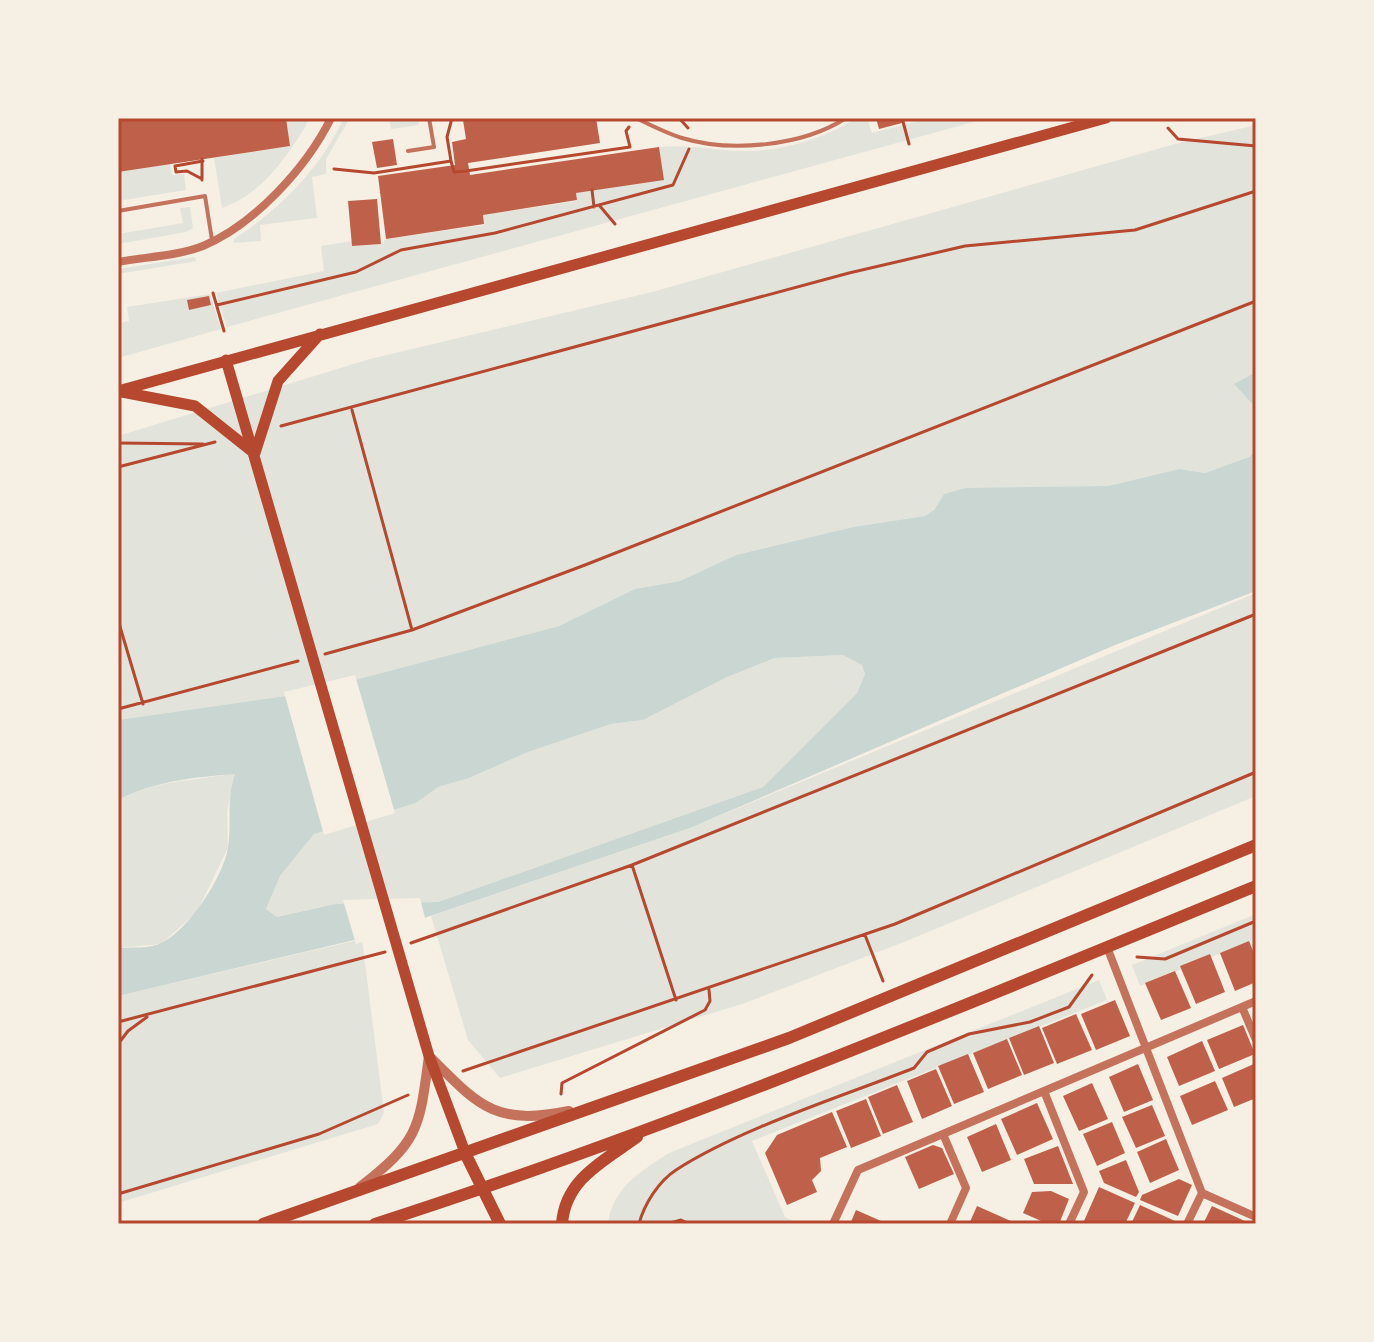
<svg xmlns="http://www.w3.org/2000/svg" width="1374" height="1342" font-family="'Playfair Display',serif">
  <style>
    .green { fill: #e2e4dc }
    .water { fill: #c9d6d2; fill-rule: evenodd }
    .pier { fill: #f6efe4 }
    .building { fill: #bf614a }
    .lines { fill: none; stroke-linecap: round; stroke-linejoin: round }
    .path { stroke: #b5482f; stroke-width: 3 }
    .service { stroke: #c5725c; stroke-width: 4 }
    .minor { stroke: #c5725c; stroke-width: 8 }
    .tertiary { stroke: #c5725c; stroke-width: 10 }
    .secondary { stroke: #b5482f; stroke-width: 11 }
    .primary { stroke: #b5482f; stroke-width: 12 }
    .neatline { fill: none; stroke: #b5482f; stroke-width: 3 }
  </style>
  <rect width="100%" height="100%" fill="#f6efe4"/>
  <path class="green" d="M 286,118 L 310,118 C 291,153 261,195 222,208 L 214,158 L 290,146 Z
    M 344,118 L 350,118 L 326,159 L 326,174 L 312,177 L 317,218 L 260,225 L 261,241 L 234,243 L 234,239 C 282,207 318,171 344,118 Z
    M 389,118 L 418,118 L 419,125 L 391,129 Z
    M 856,118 L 867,118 L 872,133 L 930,118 L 988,118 L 227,327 L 216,293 L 324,271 L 321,246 L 352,241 L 353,246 L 381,244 L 386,239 L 484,225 L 483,215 L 577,201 L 576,193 L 663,179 L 659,147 C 687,144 713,150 741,151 C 780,152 824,139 856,118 Z
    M 1256,125 L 1256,372 L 1234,384 L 1256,408 L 1256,450 L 1249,457 L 1205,473 L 1179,469 L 1108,486 L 944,494 L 934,510 L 925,516 L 853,527 L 736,555 L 680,581 L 635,589 L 559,626 L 306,693 L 118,720 L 118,436 L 370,359 L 652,292 L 1175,144 Z
    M 170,164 L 172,175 L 184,174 L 186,190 L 118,201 L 118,172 Z
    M 190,207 L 193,228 L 186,232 L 118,244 L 118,234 L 183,223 L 180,208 Z
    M 194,257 L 197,261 L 118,274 L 118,269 Z
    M 210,294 L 221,329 L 118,358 L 118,323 L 129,321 L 127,307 Z
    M 1256,593 L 1256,796 L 904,942 L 745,1003 L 500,1078 L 468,1040 L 431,916 L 690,828 Z
    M 843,655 L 862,664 L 865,674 L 857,693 L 763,787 L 438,902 L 335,904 L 277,917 L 266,909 L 280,876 L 314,834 L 416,803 L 438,787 L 469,778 L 528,752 L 611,724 L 643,720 L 727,677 L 775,658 Z
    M 235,773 L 227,812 L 228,848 L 197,912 L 161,944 L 118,948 L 118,800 C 156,780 194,781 235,773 Z
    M 1256,914 L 1256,939 L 1140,986 L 1132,965 Z
    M 362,939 L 384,1113 L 378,1124 L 118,1203 L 118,996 Z
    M 1099,980 L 1107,1000 L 752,1141 L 785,1217 L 799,1224 L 608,1224 C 612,1188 641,1171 669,1153 Z"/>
  <path class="water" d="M 1256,372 L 1256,408 L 1234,384 Z
    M 1256,450 L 1256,591 L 1115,645 L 690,828 L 371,936 L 118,996 L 118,948 C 130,947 151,949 161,943 C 188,931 223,877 228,848 C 232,823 226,800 235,774 C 195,777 155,781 118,800 L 118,720 L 306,693 L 559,626 L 635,589 L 680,581 L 736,555 L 853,527 L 925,516 L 934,510 L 944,494 L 966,488 L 1108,486 L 1179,469 L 1205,473 L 1249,457 ZM 843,655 L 862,665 L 865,674 L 857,693 L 763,787 L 438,902 L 335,904 L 277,917 L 266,909 L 280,876 L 314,834 L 416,803 L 438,787 L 469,778 L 528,752 L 611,724 L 643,720 L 727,677 L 775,658 Z"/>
  <path class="pier" d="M 355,675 L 395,813 L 324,835 L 284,692 Z
    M 420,898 L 426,922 L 356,944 L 343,900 Z"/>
  <path class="building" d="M 118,118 L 286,118 L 290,146 L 118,172 Z
    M 479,118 L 596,118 L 600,143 L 468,163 L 470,175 L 659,147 L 664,180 L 576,193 L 577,200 L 483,215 L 484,224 L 386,239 L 378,176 L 455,165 L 452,142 L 466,139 L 463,120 Z
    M 876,118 L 901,118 L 902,123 L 879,129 Z
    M 393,139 L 397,165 L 377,168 L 372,142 Z
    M 377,199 L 381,244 L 352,246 L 348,201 Z
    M 209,296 L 211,305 L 189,310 L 187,300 Z
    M 1249,941 L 1256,958 L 1256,982 L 1235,991 L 1220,953 Z
    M 1210,954 L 1225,992 L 1196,1004 L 1180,966 Z
    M 1175,971 L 1191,1008 L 1161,1020 L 1145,983 Z
    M 1115,1000 L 1130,1036 L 1096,1050 L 1081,1014 Z
    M 1076,1014 L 1092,1050 L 1057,1064 L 1042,1028 Z
    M 1243,1025 L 1255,1054 L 1219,1069 L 1207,1040 Z
    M 1039,1026 L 1054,1063 L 1024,1075 L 1009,1038 Z
    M 1007,1039 L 1022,1075 L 988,1089 L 973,1053 Z
    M 1202,1041 L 1215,1071 L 1179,1086 L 1167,1057 Z
    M 968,1054 L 984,1092 L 954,1104 L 938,1066 Z
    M 1256,1063 L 1256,1098 L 1234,1107 L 1222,1078 Z
    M 1138,1064 L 1153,1100 L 1124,1112 L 1109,1077 Z
    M 936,1069 L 952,1106 L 922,1119 L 907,1081 Z
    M 1215,1081 L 1228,1110 L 1192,1125 L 1180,1096 Z
    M 1092,1083 L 1108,1119 L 1079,1131 L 1063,1096 Z
    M 897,1085 L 913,1122 L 883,1134 L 868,1097 Z
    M 866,1099 L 881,1136 L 851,1148 L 836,1111 Z
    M 1037,1103 L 1053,1139 L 1017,1155 L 1001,1119 Z
    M 1152,1105 L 1165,1136 L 1136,1148 L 1122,1117 Z
    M 832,1112 L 847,1147 L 820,1158 L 821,1171 L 812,1180 L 817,1192 L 787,1205 L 765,1153 L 777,1135 Z
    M 1112,1122 L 1125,1153 L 1097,1166 L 1083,1134 Z
    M 996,1124 L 1011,1160 L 982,1172 L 967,1137 Z
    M 1166,1139 L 1179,1170 L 1150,1183 L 1137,1152 Z
    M 933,1145 L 942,1148 L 954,1174 L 919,1189 L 905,1157 Z
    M 1058,1146 L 1073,1184 L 1034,1184 L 1024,1159 Z
    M 1126,1160 L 1139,1192 L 1136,1197 L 1104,1183 L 1099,1171 Z
    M 1179,1179 L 1192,1185 L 1178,1216 L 1140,1200 L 1142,1195 Z
    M 1099,1187 L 1135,1203 L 1125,1224 L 1084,1221 Z
    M 1051,1191 L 1069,1199 L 1059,1224 L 1048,1224 L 1023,1213 L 1032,1192 Z
    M 1140,1205 L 1175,1221 L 1174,1224 L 1131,1224 Z
    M 977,1206 L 1013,1222 L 1012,1224 L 969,1224 Z
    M 1212,1206 L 1247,1222 L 1246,1224 L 1203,1224 Z
    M 856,1210 L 888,1224 L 850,1224 Z"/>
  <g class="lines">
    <path class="path" d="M 679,118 L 688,128
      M 902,118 L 909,144
      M 1168,128 L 1178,139 L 1256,146
      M 202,159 L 202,180
      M 451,161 L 447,137 L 452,118
      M 334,169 L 374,173 L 451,161 L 454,172 L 466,171 L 630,147 L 626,131 L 629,127
      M 202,179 L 187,171 L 176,172 L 175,166 L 203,161
      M 592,190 L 594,207
      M 599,205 L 615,224
      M 213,293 L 224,331
      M 217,305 L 356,272 L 401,250 L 495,233 L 673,185 L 689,149
      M 352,410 L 412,630
      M 281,426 L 849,273 L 965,246 L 1135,230 L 1256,191
      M 118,443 L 203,444
      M 118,467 L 215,442
      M 118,620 L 143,704
      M 325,654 L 412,630 L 585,565 L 1256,301
      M 118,709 L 298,661
      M 632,865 L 676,1000
      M 865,935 L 883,981
      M 411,943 L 632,865 L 1256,614
      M 1137,957 L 1165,959 L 1256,921
      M 118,1022 L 385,952
      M 118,1044 L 128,1031 L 147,1017
      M 463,1071 L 895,924 L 1256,772
      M 561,1094 L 562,1083 L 705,1010 L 710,1001 L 709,990
      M 118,1194 L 319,1134 L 408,1095
      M 437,1223 L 438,1224
      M 639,1224 C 644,1204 659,1181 676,1170 C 741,1128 841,1097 914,1068 L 927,1052 L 969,1034 L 1030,1022 L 1069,1007 L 1092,975
      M 667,1224 L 681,1220 L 690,1224"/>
    <path class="service" d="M 636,118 C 650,125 666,133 682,138 C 731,153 803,146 846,118
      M 408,151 L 434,147 L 429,118
      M 118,211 L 205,196 L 212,240"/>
    <path class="minor" d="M 118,262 C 144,257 178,256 203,246 C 254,225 307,167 331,118
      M 1107,947 L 1202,1193 L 1256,1217
      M 1242,1007 L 1256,1040
      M 1044,1091 L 1084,1192 L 1069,1224
      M 943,1134 L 966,1188 L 950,1224
      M 833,1224 L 858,1170 L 1256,1001
      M 1187,1224 L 1202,1193"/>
    <path class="tertiary" d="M 430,1057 C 479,1106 495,1126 569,1111
      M 360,1187 C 420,1140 419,1129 429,1056"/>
    <path class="secondary" d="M 226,360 L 429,1056 L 466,1155
      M 118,391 L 1106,118
      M 122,392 L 195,406 L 254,453
      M 255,453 L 278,381 L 320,334"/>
    <path class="primary" d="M 466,1155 L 500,1224
      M 263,1224 L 789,1038 L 1256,845
      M 375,1224 C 674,1128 965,1005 1256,886
      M 562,1224 C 565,1179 604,1161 637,1137"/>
  </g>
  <rect width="1374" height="1342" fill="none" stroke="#f6efe4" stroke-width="240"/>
  <rect x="120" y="120" width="1134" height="1102" class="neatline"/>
</svg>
